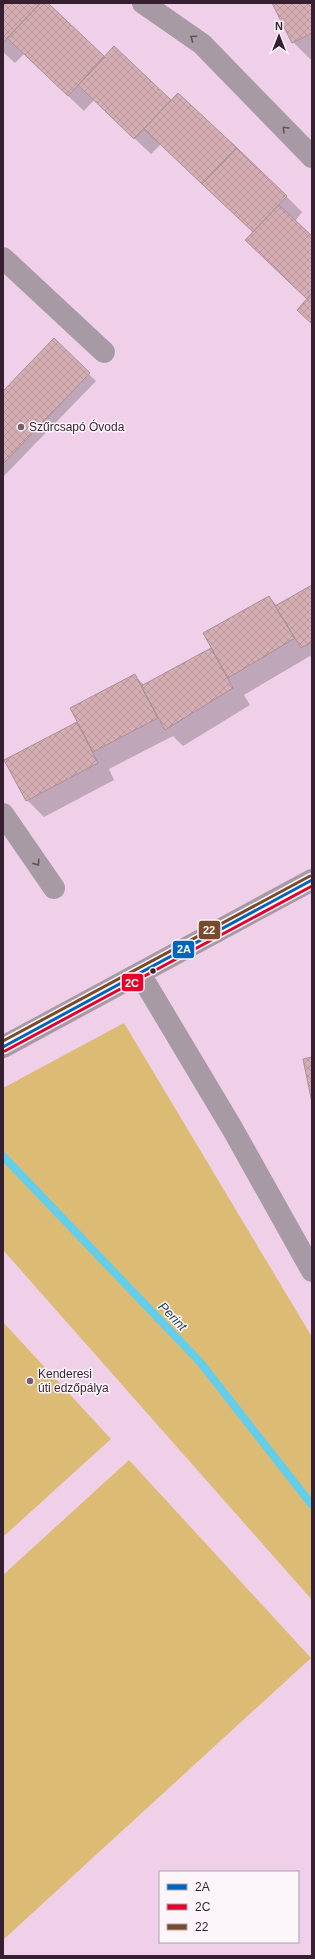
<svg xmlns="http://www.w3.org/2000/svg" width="315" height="1959" font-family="Helvetica,sans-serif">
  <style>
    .green { fill: #dcbc74 }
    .shadow { fill: #0003 }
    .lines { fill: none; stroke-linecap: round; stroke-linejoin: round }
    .stream { stroke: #64cdea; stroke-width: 8 }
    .building { fill: url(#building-cross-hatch); stroke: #aa9098 }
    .minor { stroke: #a89aa5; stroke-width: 22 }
    .bus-1-casing { stroke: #fcf6fb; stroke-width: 6 }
    .bus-2-casing { stroke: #fcf6fb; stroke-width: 6 }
    .bus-3-casing { stroke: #fcf6fb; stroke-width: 6 }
    .bus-1 { stroke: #0065bd; stroke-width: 3 }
    .bus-2 { stroke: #e4002b; stroke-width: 3 }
    .bus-3 { stroke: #7a4b2a; stroke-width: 3 }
    .oneway { stroke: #63505f }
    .poi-dot { fill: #765d70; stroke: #fcf6fb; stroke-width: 1.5 }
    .bus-dot { fill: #351f30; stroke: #fcf6fb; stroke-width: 1.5 }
    .labels { text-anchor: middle; stroke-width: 3; stroke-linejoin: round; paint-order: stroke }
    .poi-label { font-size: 12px; fill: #351f30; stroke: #fcf6fb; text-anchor: start }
    .water-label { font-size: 13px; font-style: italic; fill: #26454c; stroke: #fcf6fb }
    .line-badge { stroke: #fcf6fb; stroke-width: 1.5 }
    .badge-label { font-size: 11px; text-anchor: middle; font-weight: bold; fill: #fff }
  </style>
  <defs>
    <pattern id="building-cross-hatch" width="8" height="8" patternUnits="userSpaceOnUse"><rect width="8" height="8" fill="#d4aeb3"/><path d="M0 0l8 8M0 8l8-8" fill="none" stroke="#b7959a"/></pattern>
  </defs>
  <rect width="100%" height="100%" fill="#efd0e8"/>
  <path class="green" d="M 124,1023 L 312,1337 L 312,1600 L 3,1250 L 3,1088 Z
    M 3,1322 L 111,1439 L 3,1537 Z
    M 129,1460 L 311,1658 L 3,1940 L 3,1575 Z"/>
  <path class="shadow" d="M 3,3 L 36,3 L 39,6 L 42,3 L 47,3 L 105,58 L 115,48 L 171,102 L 286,196 L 302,212 L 295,221 L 312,237 L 312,323 L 308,299 L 254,232 L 161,144 L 151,154 L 94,100 L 84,111 L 24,54 L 15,63 L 3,52 Z
    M 273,3 L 312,3 L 312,58 L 310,59 L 293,42 Z
    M 54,340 L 96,381 L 3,477 L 3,392 Z
    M 312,586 L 312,658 L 310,656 L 244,695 L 250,705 L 183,746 L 173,736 L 109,769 L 114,780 L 44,817 L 27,800 L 6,760 L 78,722 L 135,676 L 144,685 L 212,648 L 269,597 L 278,606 Z"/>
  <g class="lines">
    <path class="stream" d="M 3,1156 L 200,1362 L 312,1505"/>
  </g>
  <path class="building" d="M 3,3 L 38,3 L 39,4 L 3,43 Z
    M 41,3 L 48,3 L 105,57 L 68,96 L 7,38 Z
    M 272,3 L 312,3 L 312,33 L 292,43 Z
    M 114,46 L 171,100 L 134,139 L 78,85 Z
    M 178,93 L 237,148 L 202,184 L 144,129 Z
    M 237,148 L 287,196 L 253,232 L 202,184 Z
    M 279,205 L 312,236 L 312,293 L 307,299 L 245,240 Z
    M 312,293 L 312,324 L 297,310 Z
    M 54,338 L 90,373 L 3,464 L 3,391 Z
    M 312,585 L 312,642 L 301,648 L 275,606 Z
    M 269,596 L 295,638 L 228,678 L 203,633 Z
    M 211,648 L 233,688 L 165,730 L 141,686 Z
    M 135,674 L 158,718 L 93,752 L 70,708 Z
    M 77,722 L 98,763 L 26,801 L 4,760 Z
    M 312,1057 L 312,1103 L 303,1059 Z"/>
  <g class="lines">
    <path class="minor" d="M 143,3 L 202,44 L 312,157
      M 3,258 L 104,352
      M 3,814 L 54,888
      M 140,974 L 232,1128 L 312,1271
      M 3,1047 L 312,880"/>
    <defs>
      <path id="bus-1" d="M 3,1047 L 312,880"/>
      <path id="bus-2" d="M 5,1051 L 312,886"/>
      <path id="bus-3" d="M 3,1041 L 310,876"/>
    </defs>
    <use href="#bus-1" class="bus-1-casing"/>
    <use href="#bus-2" class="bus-2-casing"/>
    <use href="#bus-3" class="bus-3-casing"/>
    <use href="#bus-1" class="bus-1"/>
    <use href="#bus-2" class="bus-2"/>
    <use href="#bus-3" class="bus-3"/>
  </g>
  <defs><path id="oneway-chevron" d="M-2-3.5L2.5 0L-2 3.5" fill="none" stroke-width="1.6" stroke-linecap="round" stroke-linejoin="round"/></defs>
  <g class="oneway">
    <use href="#oneway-chevron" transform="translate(193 38) rotate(-145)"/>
    <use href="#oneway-chevron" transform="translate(285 129) rotate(-134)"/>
    <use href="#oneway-chevron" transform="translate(37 863) rotate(55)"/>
  </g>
  <g class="poi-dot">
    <circle cx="21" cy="427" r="4"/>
    <circle cx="30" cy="1381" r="4"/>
  </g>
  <circle class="bus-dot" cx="153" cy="971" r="3.5"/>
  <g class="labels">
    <g class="poi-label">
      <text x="29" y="431">Szűrcsapó Óvoda</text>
      <text x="38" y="1378">Kenderesi<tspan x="38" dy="14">úti edzőpálya</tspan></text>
    </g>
    <g class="water-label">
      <text transform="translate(173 1316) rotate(46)" y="5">Perint</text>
    </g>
  </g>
  <g class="line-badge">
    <rect x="198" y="920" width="23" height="20" rx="4" fill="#7a4b2a"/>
    <rect x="172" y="940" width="23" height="19" rx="4" fill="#0065bd"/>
    <rect x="121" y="973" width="23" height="19" rx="4" fill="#e4002b"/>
  </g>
  <g class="badge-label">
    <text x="209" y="934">22</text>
    <text x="184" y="953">2A</text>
    <text x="132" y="987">2C</text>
  </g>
  <rect width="315" height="1959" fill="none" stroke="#351f30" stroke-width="8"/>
  <rect x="159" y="1871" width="140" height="72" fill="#fcf6fb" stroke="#aca0aa"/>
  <rect x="167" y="1884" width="20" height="6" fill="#0065bd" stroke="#aca0aa"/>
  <text x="195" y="1891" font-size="12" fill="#351f30">2A</text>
  <rect x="167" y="1904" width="20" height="6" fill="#e4002b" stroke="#aca0aa"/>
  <text x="195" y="1911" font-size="12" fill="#351f30">2C</text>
  <rect x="167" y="1924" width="20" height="6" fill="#7a4b2a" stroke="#aca0aa"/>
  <text x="195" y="1931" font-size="12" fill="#351f30">22</text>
  <g transform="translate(279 36)" stroke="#fcf6fb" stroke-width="3" paint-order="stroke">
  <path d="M0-3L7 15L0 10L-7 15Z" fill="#351f30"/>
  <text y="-6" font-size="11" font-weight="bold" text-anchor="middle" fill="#351f30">N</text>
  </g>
</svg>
